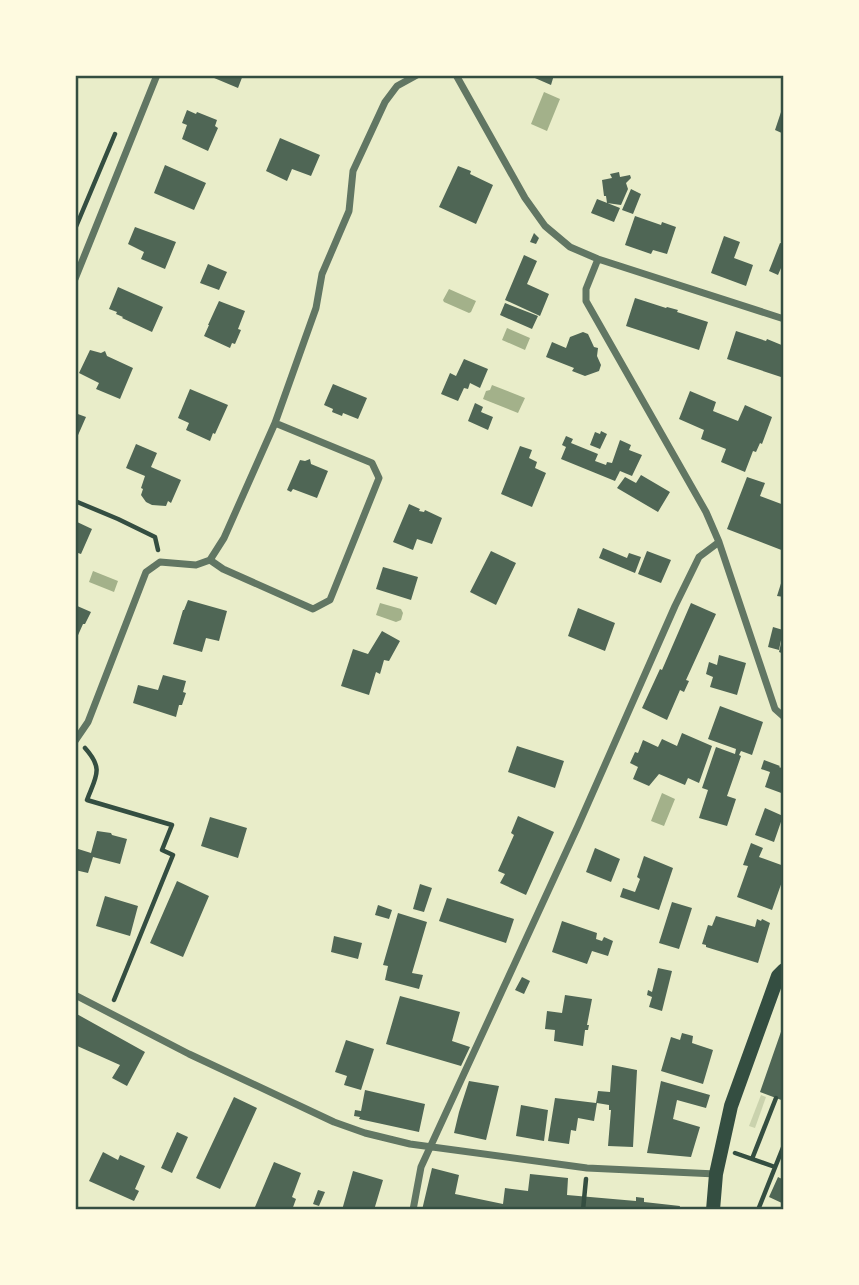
<svg xmlns="http://www.w3.org/2000/svg" width="859" height="1285" font-family="Poppins,sans-serif">
  <style>
    .green { fill: #cad2ad }
    .water { fill: #a3b18a }
    .building { fill: #4f6655 }
    .lines { fill: none; stroke-linecap: round; stroke-linejoin: round }
    .path { stroke: #344e41; stroke-width: 4.5 }
    .minor { stroke: #617663; stroke-width: 7 }
    .secondary { stroke: #344e41; stroke-width: 14 }
    .neatline { fill: none; stroke: #344e41; stroke-width: 2.5 }
  </style>
  <rect width="100%" height="100%" fill="#e9edc9"/>
  <path class="green" d="M 761,1095 L 766,1097 L 755,1128 L 749,1126 Z"/>
  <path class="water" d="M 544,92 L 560,99 L 547,131 L 531,124 Z
    M 449,289 L 476,301 L 471,312 L 469,313 L 444,302 L 443,300 Z
    M 507,328 L 530,338 L 525,350 L 502,340 Z
    M 492,385 L 525,398 L 518,413 L 483,399 L 486,391 L 490,390 Z
    M 93,571 L 118,581 L 114,592 L 89,582 Z
    M 380,603 L 401,609 L 403,613 L 401,620 L 396,622 L 376,615 Z
    M 662,793 L 675,799 L 664,826 L 651,821 Z"/>
  <path class="building" d="M 207,75 L 243,75 L 238,88 Z
    M 528,75 L 554,75 L 551,85 Z
    M 783,106 L 784,107 L 784,134 L 775,130 Z
    M 187,110 L 196,114 L 197,112 L 217,120 L 215,126 L 218,128 L 208,151 L 182,139 L 187,125 L 182,123 Z
    M 280,138 L 320,155 L 311,176 L 292,169 L 287,181 L 266,171 Z
    M 165,165 L 206,183 L 194,210 L 154,193 Z
    M 458,166 L 471,171 L 470,174 L 493,185 L 476,224 L 439,207 Z
    M 619,172 L 620,177 L 630,175 L 631,178 L 626,183 L 628,189 L 621,205 L 607,203 L 606,196 L 604,196 L 602,180 L 612,178 L 610,174 Z
    M 631,189 L 641,194 L 633,214 L 622,210 Z
    M 597,199 L 620,208 L 614,222 L 591,213 Z
    M 635,216 L 661,225 L 662,222 L 676,227 L 667,254 L 653,250 L 651,254 L 625,245 Z
    M 135,227 L 176,242 L 165,269 L 141,259 L 144,252 L 128,244 Z
    M 534,233 L 539,238 L 536,244 L 530,242 Z
    M 724,236 L 740,242 L 734,258 L 753,265 L 746,286 L 711,273 Z
    M 780,243 L 784,244 L 784,261 L 778,275 L 769,271 Z
    M 524,255 L 537,261 L 527,284 L 549,294 L 540,316 L 505,300 Z
    M 208,264 L 227,272 L 219,290 L 200,283 Z
    M 118,287 L 163,307 L 152,332 L 122,318 L 123,317 L 116,314 L 117,312 L 109,309 Z
    M 635,298 L 666,308 L 667,307 L 678,310 L 677,312 L 708,322 L 699,350 L 626,326 Z
    M 219,301 L 245,311 L 238,329 L 241,330 L 235,344 L 232,343 L 230,348 L 204,336 L 209,325 L 208,325 Z
    M 505,303 L 538,316 L 532,329 L 500,315 Z
    M 736,331 L 766,341 L 767,339 L 784,346 L 784,378 L 727,359 Z
    M 583,332 L 588,334 L 594,347 L 598,348 L 597,356 L 601,365 L 599,371 L 585,376 L 572,371 L 574,368 L 546,357 L 552,342 L 566,348 L 570,337 Z
    M 90,350 L 101,353 L 105,351 L 107,356 L 133,368 L 120,399 L 96,389 L 99,383 L 79,373 Z
    M 464,359 L 488,369 L 480,388 L 470,383 L 468,389 L 464,388 L 458,401 L 441,394 L 450,373 L 456,376 Z
    M 333,384 L 367,398 L 358,419 L 343,413 L 342,416 L 332,412 L 333,409 L 324,405 Z
    M 190,389 L 228,405 L 215,434 L 213,433 L 210,441 L 186,430 L 189,423 L 178,418 Z
    M 690,391 L 716,402 L 713,411 L 738,421 L 745,405 L 772,417 L 762,444 L 760,443 L 756,452 L 753,451 L 745,472 L 721,462 L 726,449 L 701,439 L 704,430 L 679,419 Z
    M 475,403 L 483,407 L 481,412 L 493,417 L 488,430 L 468,421 Z
    M 75,413 L 86,417 L 75,442 Z
    M 601,431 L 607,434 L 600,449 L 590,445 L 595,432 L 600,434 Z
    M 566,436 L 573,439 L 571,443 L 598,454 L 595,461 L 606,465 L 607,462 L 612,463 L 620,440 L 631,445 L 629,450 L 642,455 L 632,476 L 620,471 L 615,481 L 561,459 L 566,447 L 562,445 Z
    M 136,444 L 157,453 L 151,467 L 181,480 L 171,503 L 168,501 L 166,506 L 152,505 L 146,502 L 141,495 L 143,489 L 141,488 L 145,476 L 126,468 Z
    M 520,446 L 532,450 L 529,458 L 537,462 L 535,468 L 546,473 L 532,507 L 501,494 Z
    M 310,459 L 311,464 L 328,471 L 317,498 L 293,489 L 291,492 L 287,490 L 300,460 L 305,461 Z
    M 641,475 L 670,492 L 658,512 L 617,488 L 625,477 L 636,483 Z
    M 747,477 L 765,483 L 760,496 L 784,505 L 784,551 L 727,529 Z
    M 409,504 L 420,509 L 419,511 L 424,512 L 425,510 L 442,518 L 432,544 L 417,539 L 413,550 L 393,542 Z
    M 75,521 L 92,529 L 81,554 L 75,552 Z
    M 603,548 L 627,558 L 629,553 L 641,557 L 635,573 L 599,558 Z
    M 491,551 L 516,563 L 496,605 L 470,592 Z
    M 647,551 L 671,560 L 661,583 L 638,574 Z
    M 383,567 L 418,577 L 411,600 L 376,589 Z
    M 783,577 L 784,577 L 784,597 L 777,596 Z
    M 188,600 L 227,611 L 219,641 L 206,638 L 202,652 L 173,644 L 183,610 L 184,610 Z
    M 691,603 L 716,614 L 686,680 L 689,681 L 684,692 L 680,690 L 667,720 L 642,708 L 660,669 L 662,670 Z
    M 75,605 L 91,612 L 85,624 L 83,624 L 75,642 Z
    M 578,608 L 615,623 L 605,651 L 568,636 Z
    M 773,627 L 783,630 L 779,650 L 768,647 Z
    M 382,631 L 400,641 L 389,661 L 384,660 L 380,674 L 376,672 L 369,695 L 341,686 L 353,649 L 368,654 Z
    M 783,635 L 784,635 L 784,654 L 779,652 Z
    M 719,655 L 746,663 L 737,695 L 710,687 L 713,677 L 706,674 L 709,662 L 717,665 Z
    M 163,675 L 186,681 L 183,692 L 186,693 L 182,705 L 179,705 L 176,717 L 133,703 L 138,685 L 158,690 Z
    M 720,706 L 763,722 L 752,755 L 741,751 L 739,755 L 741,756 L 727,796 L 736,799 L 727,826 L 699,818 L 708,790 L 702,788 L 716,747 L 735,754 L 736,749 L 708,739 Z
    M 682,733 L 712,746 L 699,783 L 688,778 L 685,785 L 659,774 L 649,786 L 633,779 L 638,767 L 630,763 L 635,752 L 638,753 L 643,740 L 658,747 L 662,739 L 677,746 Z
    M 517,746 L 564,761 L 555,788 L 508,772 Z
    M 764,760 L 780,766 L 779,767 L 784,769 L 784,794 L 765,787 L 770,772 L 761,769 Z
    M 765,808 L 783,816 L 774,842 L 755,835 Z
    M 518,816 L 554,832 L 526,895 L 500,883 L 505,874 L 498,871 L 514,835 L 511,833 Z
    M 210,817 L 247,828 L 238,858 L 201,846 Z
    M 97,831 L 111,833 L 112,835 L 127,839 L 120,864 L 93,857 L 88,873 L 75,870 L 75,848 L 91,853 Z
    M 751,843 L 763,848 L 759,857 L 784,866 L 784,876 L 772,910 L 737,897 L 748,866 L 743,865 Z
    M 595,848 L 620,859 L 611,882 L 586,872 Z
    M 644,856 L 673,868 L 659,910 L 620,897 L 623,888 L 635,892 L 640,879 L 637,877 Z
    M 177,881 L 209,896 L 183,957 L 150,943 Z
    M 420,884 L 432,888 L 424,912 L 413,909 Z
    M 105,896 L 138,906 L 130,936 L 96,926 Z
    M 447,898 L 514,919 L 506,943 L 439,921 Z
    M 672,902 L 692,908 L 679,949 L 659,943 Z
    M 378,905 L 392,910 L 389,919 L 375,915 Z
    M 398,913 L 427,922 L 412,973 L 423,975 L 419,989 L 385,980 L 388,966 L 383,965 Z
    M 716,916 L 755,927 L 757,919 L 761,921 L 762,919 L 770,923 L 758,963 L 706,947 L 706,945 L 702,944 L 708,925 L 712,926 Z
    M 562,921 L 597,933 L 596,939 L 602,941 L 604,937 L 613,941 L 608,956 L 592,951 L 587,964 L 552,952 Z
    M 334,936 L 362,943 L 358,959 L 331,952 Z
    M 658,968 L 672,971 L 662,1011 L 649,1007 L 652,997 L 647,995 L 648,990 L 652,992 Z
    M 522,977 L 530,981 L 524,994 L 515,990 Z
    M 565,995 L 592,999 L 587,1025 L 589,1025 L 588,1030 L 585,1030 L 583,1046 L 554,1041 L 555,1030 L 545,1029 L 547,1011 L 562,1013 Z
    M 400,996 L 460,1012 L 452,1041 L 470,1047 L 461,1066 L 386,1044 Z
    M 75,1013 L 145,1052 L 127,1086 L 112,1078 L 120,1065 L 75,1045 Z
    M 783,1026 L 784,1026 L 784,1101 L 760,1092 Z
    M 682,1033 L 693,1036 L 692,1043 L 713,1050 L 703,1084 L 661,1071 L 671,1037 L 680,1040 Z
    M 346,1040 L 374,1049 L 361,1090 L 344,1085 L 347,1076 L 335,1072 Z
    M 612,1065 L 637,1070 L 633,1147 L 608,1146 L 611,1110 L 609,1110 L 609,1105 L 597,1103 L 594,1121 L 578,1118 L 576,1131 L 571,1130 L 569,1144 L 548,1141 L 555,1098 L 596,1103 L 598,1091 L 610,1092 Z
    M 469,1081 L 499,1086 L 486,1140 L 454,1133 L 459,1112 Z
    M 661,1081 L 710,1095 L 706,1108 L 677,1100 L 673,1119 L 700,1127 L 691,1157 L 647,1153 Z
    M 365,1090 L 425,1104 L 419,1132 L 359,1119 L 360,1117 L 354,1116 L 355,1110 L 361,1111 Z
    M 234,1097 L 257,1108 L 220,1189 L 196,1178 Z
    M 521,1105 L 548,1110 L 544,1141 L 516,1136 Z
    M 177,1132 L 188,1137 L 172,1173 L 161,1168 Z
    M 103,1152 L 118,1160 L 120,1155 L 145,1166 L 135,1189 L 139,1191 L 134,1201 L 89,1181 Z
    M 274,1162 L 301,1173 L 292,1197 L 296,1199 L 292,1210 L 261,1210 L 255,1207 Z
    M 432,1168 L 459,1175 L 455,1194 L 503,1204 L 505,1188 L 528,1191 L 530,1174 L 568,1178 L 567,1195 L 636,1201 L 636,1197 L 644,1198 L 644,1202 L 680,1206 L 679,1210 L 422,1210 Z
    M 353,1171 L 383,1180 L 374,1210 L 342,1210 Z
    M 778,1177 L 784,1180 L 784,1204 L 769,1197 Z
    M 318,1190 L 325,1192 L 319,1206 L 313,1204 Z"/>
  <g class="lines">
    <path class="path" d="M 75,229 L 115,134
      M 75,501 L 118,519 L 155,537 L 158,550
      M 85,748 C 104,769 96,776 87,800 L 172,825 L 162,850 L 173,855 L 114,1000
      M 735,1153 L 775,1167
      M 752,1159 L 776,1098
      M 583,1210 L 586,1179
      M 758,1210 L 784,1145"/>
    <path class="minor" d="M 456,75 L 525,198 L 545,226 L 570,247 L 598,259 L 784,319
      M 598,259 L 586,289 L 586,301 L 706,512 L 719,542 L 775,709 L 784,717
      M 75,279 L 157,75
      M 210,560 L 223,569 L 313,609 L 330,600 L 379,478 L 372,463 L 275,423
      M 75,741 L 88,722 L 146,572 L 160,562 L 196,565 L 210,560 L 224,538 L 275,423 L 316,308 L 322,274 L 349,211 L 353,171 L 385,102 L 397,86 L 417,75
      M 75,995 L 189,1054 L 334,1122 L 365,1133 L 410,1144 L 587,1168 L 716,1174
      M 413,1210 L 421,1167 L 578,826 L 675,606 L 699,557 L 719,542"/>
    <path class="secondary" d="M 713,1210 L 716,1174 L 731,1106 L 778,976 L 784,970"/>
  </g>
  <rect width="859" height="1285" fill="none" stroke="#fefae0" stroke-width="154"/>
  <rect x="77" y="77" width="705" height="1131" class="neatline"/>
</svg>
